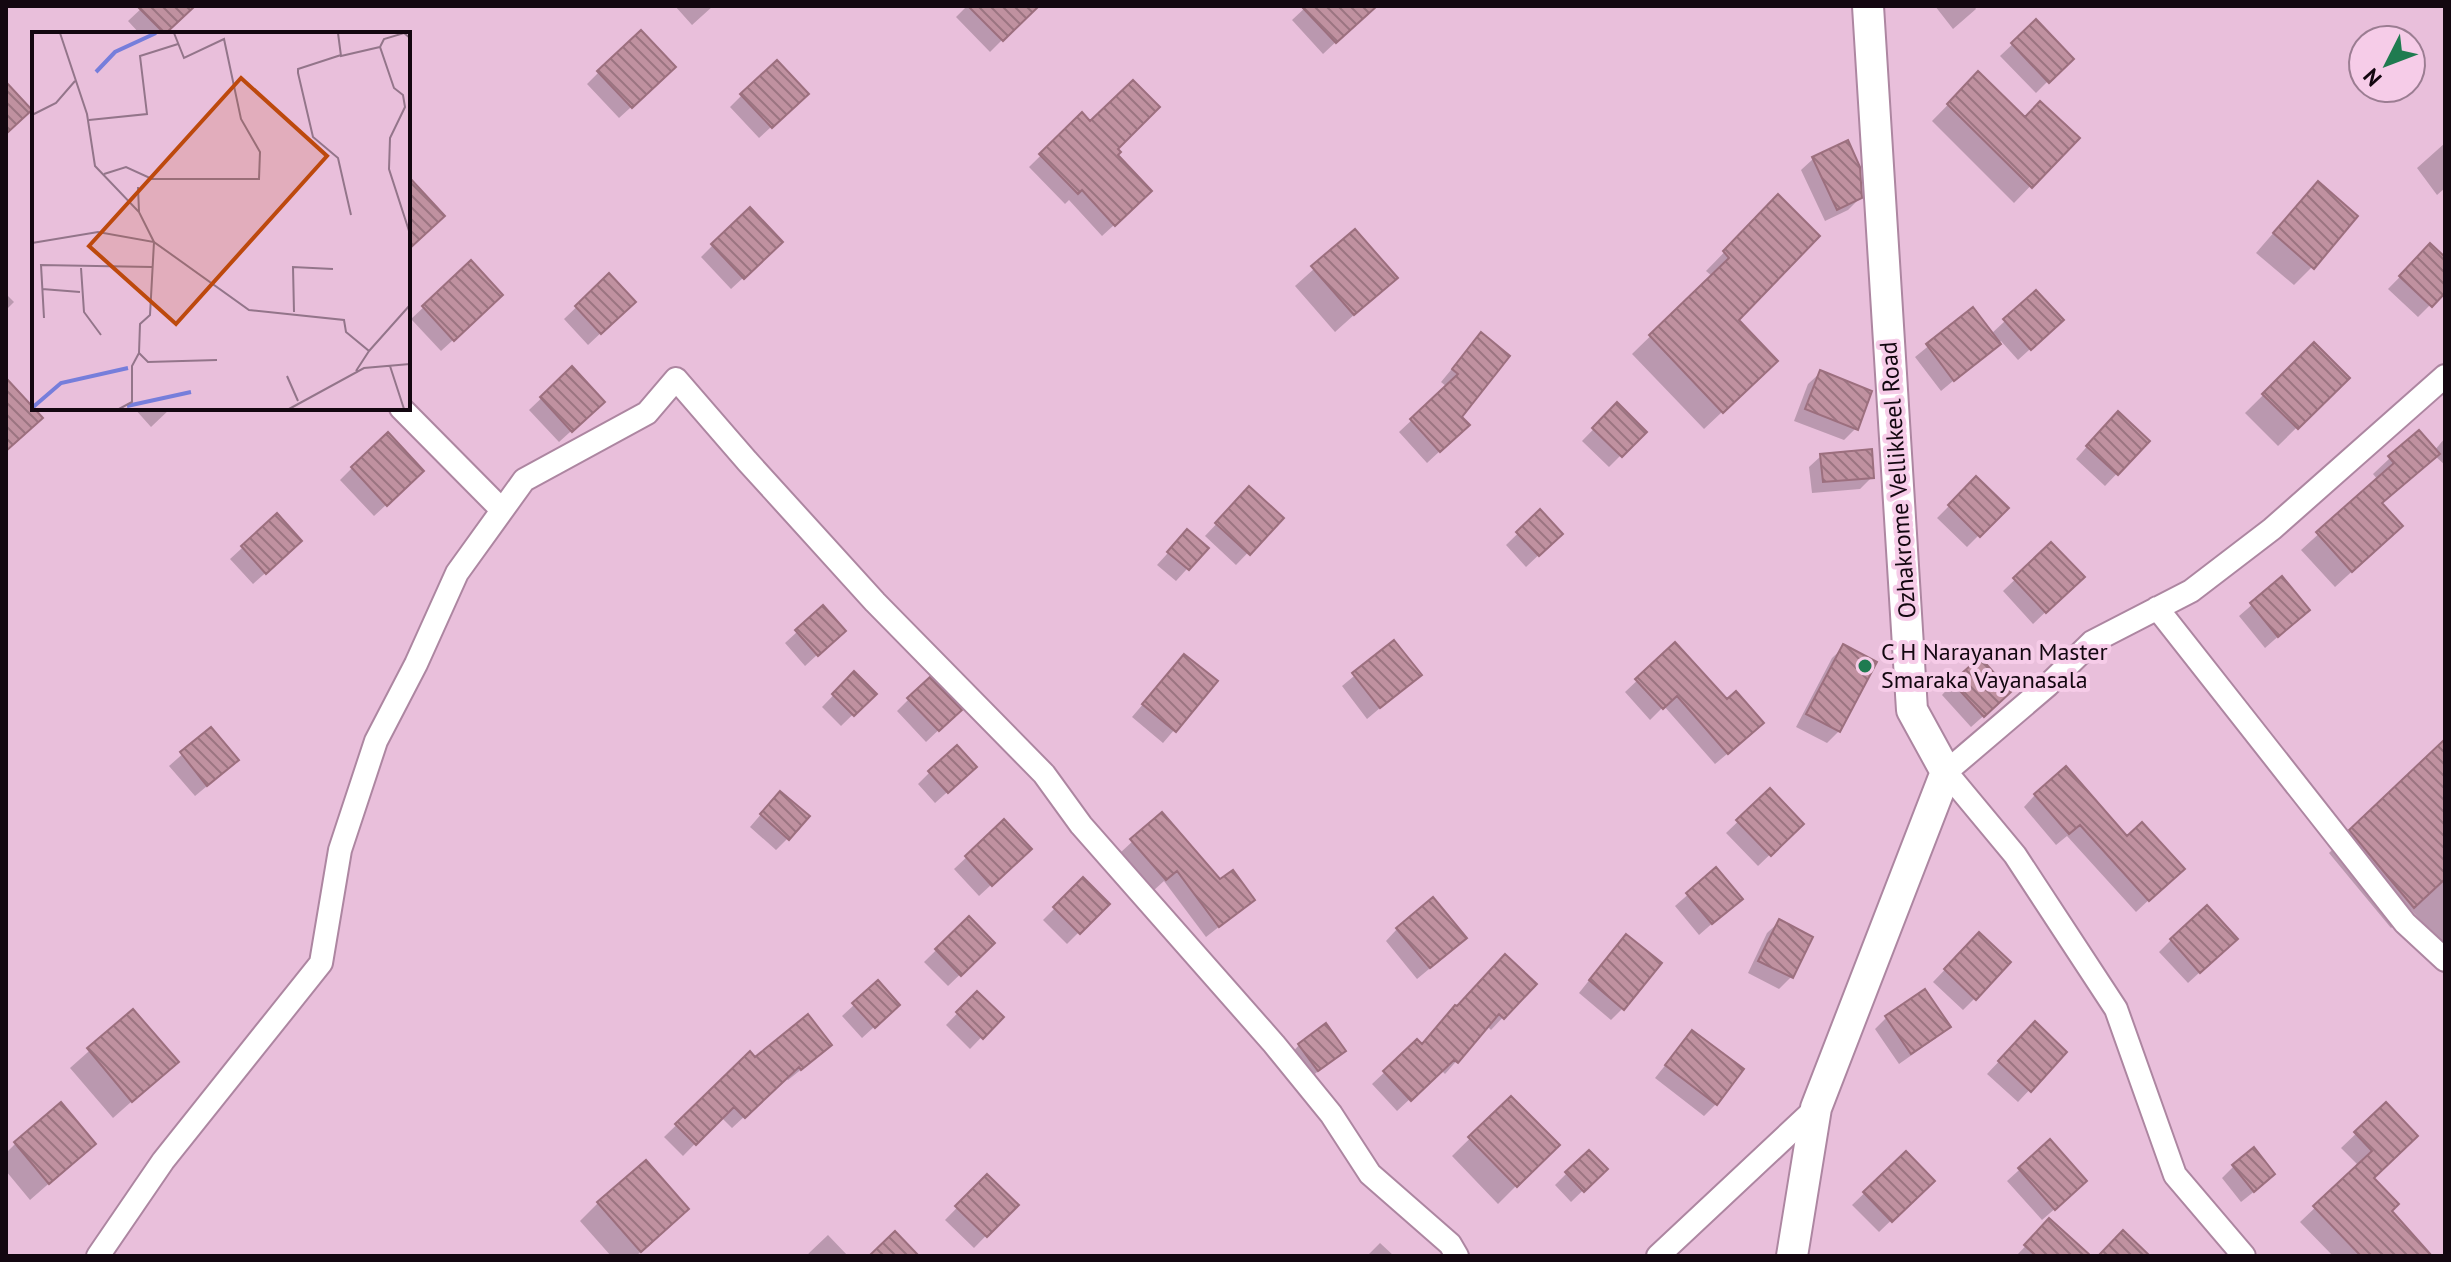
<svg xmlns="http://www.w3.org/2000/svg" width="2451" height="1262" font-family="'PT Sans',sans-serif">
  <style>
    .shadow { fill: #0003 }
    .building { fill: url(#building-back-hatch); stroke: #9c6f7e; stroke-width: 2 }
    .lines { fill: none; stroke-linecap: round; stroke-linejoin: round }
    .minor-casing { stroke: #ad86a1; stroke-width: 26 }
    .secondary-casing { stroke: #ad86a1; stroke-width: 34 }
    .minor { stroke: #fff; stroke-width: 22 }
    .secondary { stroke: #fff; stroke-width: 30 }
    .poi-dot { fill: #1f7b50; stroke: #f6cce8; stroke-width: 3 }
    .labels { text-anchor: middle; stroke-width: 8; stroke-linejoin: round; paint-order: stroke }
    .street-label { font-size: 24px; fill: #130710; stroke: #f6cce8 }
    .poi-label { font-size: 24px; fill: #130710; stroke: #f6cce8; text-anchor: start }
    .inset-river { fill: none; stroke: #767edb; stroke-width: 4 }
    .inset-road { fill: none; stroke: #93758a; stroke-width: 2 }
    .view { fill: #bd490d; fill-opacity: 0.15; stroke: #bd490d; stroke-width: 4 }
    .inset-edge { fill: none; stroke: #130710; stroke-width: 4 }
  </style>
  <defs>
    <pattern id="building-back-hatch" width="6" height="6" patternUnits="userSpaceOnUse" patternTransform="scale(2)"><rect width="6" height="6" fill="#c091a0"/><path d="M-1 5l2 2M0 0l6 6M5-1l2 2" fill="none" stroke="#9b7481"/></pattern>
  </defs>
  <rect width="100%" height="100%" fill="#e9bfdb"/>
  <path class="shadow" d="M 144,6 L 193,6 L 163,34 L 140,34 L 128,21 Z
    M 675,6 L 713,6 L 692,25 Z
    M 967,6 L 1036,6 L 990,52 L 956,17 Z
    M 1307,6 L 1366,6 L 1355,24 L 1323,54 L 1292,20 Z
    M 1935,6 L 1974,6 L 1976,9 L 1953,29 Z
    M 2036,22 L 2071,58 L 2036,93 L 2000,56 Z
    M 599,72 L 662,79 L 619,118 L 587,84 Z
    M 1978,74 L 2024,120 L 2077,138 L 2014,203 L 1932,121 Z
    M 742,95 L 794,106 L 759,138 L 730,107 Z
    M 1082,115 L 1115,149 L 1138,203 L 1102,236 L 1069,200 L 1065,204 L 1029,167 Z
    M 2445,143 L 2445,188 L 2437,195 L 2417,168 Z
    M 1813,159 L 1860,198 L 1848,210 L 1825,221 L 1801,170 Z
    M 1778,197 L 1737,320 L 1757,379 L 1704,429 L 1632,354 L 1712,276 L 1706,271 Z
    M 2300,202 L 2312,267 L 2294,285 L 2256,253 Z
    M 1355,232 L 1395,278 L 1335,332 L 1295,286 Z
    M 713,245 L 769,254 L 731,289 L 701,257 Z
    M 2430,246 L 2445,260 L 2445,290 L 2418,317 L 2388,289 Z
    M 471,263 L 489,307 L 441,351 L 411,319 Z
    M 609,276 L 621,314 L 588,345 L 564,319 Z
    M 6,294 L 14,302 L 6,310 Z
    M 1973,310 L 1991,334 L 2005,321 L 2049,332 L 2018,360 L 2001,341 L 1941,391 L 1915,357 Z
    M 2314,345 L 2347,378 L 2278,446 L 2245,413 Z
    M 1470,347 L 1455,437 L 1427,463 L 1399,432 L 1447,387 L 1441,382 Z
    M 572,369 L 590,414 L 559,442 L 529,410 Z
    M 1820,373 L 1856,428 L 1844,440 L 1794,421 L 1808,384 Z
    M 1617,405 L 1644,432 L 1609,467 L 1582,441 Z
    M 134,408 L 171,408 L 151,427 Z
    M 2106,425 L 2148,441 L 2105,486 L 2076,459 Z
    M 2445,438 L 2445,465 L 2435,456 L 2381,504 L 2384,542 L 2335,587 L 2301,550 L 2378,480 L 2373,474 L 2390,458 L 2434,451 Z
    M 1821,456 L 1872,477 L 1860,489 L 1812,493 L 1809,467 Z
    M 352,468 L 410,483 L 374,516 L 340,480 Z
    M 1976,479 L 2006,508 L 1967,547 L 1937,518 Z
    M 1238,501 L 1281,518 L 1236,565 L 1205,536 Z
    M 1540,512 L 1561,534 L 1526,567 L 1506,545 Z
    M 277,516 L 288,553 L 253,584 L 230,559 Z
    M 1176,544 L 1206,548 L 1176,581 L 1157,565 Z
    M 2051,545 L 2082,577 L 2033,624 L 2003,591 Z
    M 2282,579 L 2308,610 L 2265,648 L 2239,616 Z
    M 797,632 L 831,642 L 805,666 L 785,643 Z
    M 1394,643 L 1419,675 L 1367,719 L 1342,686 Z
    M 1675,645 L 1750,735 L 1715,764 L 1664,706 L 1650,720 L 1625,692 Z
    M 1844,647 L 1839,731 L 1827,743 L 1796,727 L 1832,658 Z
    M 1184,656 L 1215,682 L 1163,743 L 1132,717 Z
    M 854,674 L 874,694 L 841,726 L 822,707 Z
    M 1953,683 L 1997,704 L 1971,727 L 1942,695 Z
    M 909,699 L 947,722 L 926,742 L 897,711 Z
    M 211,729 L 224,772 L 195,796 L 169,766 Z
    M 2445,742 L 2445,947 L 2411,910 L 2391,928 L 2329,853 Z
    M 930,772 L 963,778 L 935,803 L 918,784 Z
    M 1770,791 L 1802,824 L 1758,866 L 1726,833 Z
    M 2035,795 L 2127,839 L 2170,880 L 2136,912 L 2067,836 L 2056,845 L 2024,807 Z
    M 769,805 L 788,838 L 776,850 L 750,827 Z
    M 1162,814 L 1220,882 L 1253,900 L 1206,937 L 1164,881 L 1153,891 L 1120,853 Z
    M 1004,822 L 1017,861 L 979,896 L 954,869 Z
    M 1716,870 L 1740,899 L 1699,935 L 1675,906 Z
    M 1083,880 L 1107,904 L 1067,944 L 1043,920 Z
    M 969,918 L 993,943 L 948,986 L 924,962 Z
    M 1779,922 L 1791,977 L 1779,989 L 1748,973 L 1767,933 Z
    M 1397,929 L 1452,950 L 1417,979 L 1386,941 Z
    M 1979,934 L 1975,998 L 1963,1010 L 1933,982 Z
    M 2171,940 L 2223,951 L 2188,983 L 2159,952 Z
    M 1614,949 L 1623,1008 L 1611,1020 L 1579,993 Z
    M 1534,984 L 1491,1030 L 1487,1026 L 1445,1074 L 1441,1070 L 1397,1111 L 1372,1084 L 1417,1042 L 1421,1046 Z
    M 977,993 L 1001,1017 L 970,1049 L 946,1025 Z
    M 854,1005 L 886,1016 L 862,1038 L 842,1016 Z
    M 133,1012 L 176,1062 L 113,1118 L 70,1068 Z
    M 1887,1017 L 1948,1026 L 1936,1038 L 1899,1064 L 1875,1029 Z
    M 1692,1032 L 1716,1104 L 1704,1116 L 1655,1078 Z
    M 2023,1036 L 2065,1052 L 2018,1102 L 1987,1074 Z
    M 1299,1045 L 1344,1050 L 1305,1082 L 1288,1057 Z
    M 750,1054 L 755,1059 L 818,1056 L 788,1080 L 786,1078 L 732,1128 L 721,1117 L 683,1156 L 664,1137 Z
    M 1511,1098 L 1557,1145 L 1498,1204 L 1452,1156 Z
    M 2386,1105 L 2372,1178 L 2390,1211 L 2429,1256 L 2333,1256 L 2300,1222 L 2359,1166 L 2341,1148 Z
    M 2050,1142 L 2073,1193 L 2042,1220 L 2007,1181 Z
    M 16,1143 L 94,1144 L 30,1200 L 6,1171 L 6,1153 Z
    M 1906,1153 L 1932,1181 L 1879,1232 L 1852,1205 Z
    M 2234,1166 L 2261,1186 L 2241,1202 L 2222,1178 Z
    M 1605,1169 L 1571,1202 L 1555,1185 L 1567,1173 Z
    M 987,1177 L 1016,1205 L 974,1248 L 945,1220 Z
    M 598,1203 L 668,1227 L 636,1256 L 611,1256 L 580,1221 Z
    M 2038,1233 L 2059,1256 L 2016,1256 Z
    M 828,1235 L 848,1256 L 807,1256 L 809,1253 Z
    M 1380,1243 L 1394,1256 L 1367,1256 Z"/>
  <path class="building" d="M 137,6 L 195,6 L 165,34 Z
    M 968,6 L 1039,6 L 1003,41 Z
    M 1301,6 L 1377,6 L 1336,43 Z
    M 2036,19 L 2074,59 L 2049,83 L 2011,43 Z
    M 641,30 L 676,67 L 632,108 L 597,71 Z
    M 777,60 L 809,94 L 772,128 L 740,94 Z
    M 1978,71 L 2025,117 L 2040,101 L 2080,138 L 2032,188 L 1947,104 Z
    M 1133,80 L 1160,107 L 1118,149 L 1121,152 L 1118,155 L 1152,191 L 1115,226 L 1082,190 L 1078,194 L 1039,154 L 1082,112 L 1090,121 Z
    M 6,82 L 32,110 L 6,134 Z
    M 1848,140 L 1860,167 L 1862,198 L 1837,210 L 1812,157 Z
    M 408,176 L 445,216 L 408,250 Z
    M 2318,181 L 2358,216 L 2314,269 L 2273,233 Z
    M 1778,194 L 1820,236 L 1739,320 L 1778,361 L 1723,413 L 1649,335 L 1729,258 L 1723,251 Z
    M 750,207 L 783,242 L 744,279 L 711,244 Z
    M 1355,229 L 1398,278 L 1354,315 L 1311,266 Z
    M 2430,243 L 2445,257 L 2445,293 L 2432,307 L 2399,276 Z
    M 471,260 L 503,295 L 454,341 L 422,306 Z
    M 609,273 L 636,302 L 601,334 L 575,306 Z
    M 2036,290 L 2064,320 L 2031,350 L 2003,319 Z
    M 1973,307 L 2001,344 L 1954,381 L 1926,344 Z
    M 1481,332 L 1510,356 L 1462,417 L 1470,425 L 1440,452 L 1410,419 L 1458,374 L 1452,369 Z
    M 2314,342 L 2350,378 L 2298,429 L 2262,394 Z
    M 572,366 L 605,402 L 572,432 L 540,397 Z
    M 1820,370 L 1872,391 L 1858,430 L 1805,409 Z
    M 6,378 L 43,418 L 6,451 Z
    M 1617,402 L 1647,432 L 1622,457 L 1592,428 Z
    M 2118,411 L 2150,441 L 2118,475 L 2086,446 Z
    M 2419,430 L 2440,454 L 2382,503 L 2403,526 L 2352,572 L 2316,532 L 2394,463 L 2388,456 Z
    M 388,432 L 424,471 L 387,506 L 351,467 Z
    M 1872,449 L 1874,478 L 1823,482 L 1820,454 Z
    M 1976,476 L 2009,508 L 1980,537 L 1948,505 Z
    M 1249,486 L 1284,518 L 1250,555 L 1215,523 Z
    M 1540,509 L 1563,534 L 1539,556 L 1516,532 Z
    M 277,513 L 302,541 L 266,574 L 241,546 Z
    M 1187,529 L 1209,548 L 1189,570 L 1167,552 Z
    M 2051,542 L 2085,577 L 2046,613 L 2013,578 Z
    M 2282,576 L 2310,610 L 2278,637 L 2250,603 Z
    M 823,605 L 846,631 L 818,656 L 795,630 Z
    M 1394,640 L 1422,675 L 1380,708 L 1352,673 Z
    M 1675,642 L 1727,699 L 1736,691 L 1764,723 L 1728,754 L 1677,696 L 1663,709 L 1635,679 Z
    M 1843,644 L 1877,662 L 1840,732 L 1806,714 Z
    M 1184,654 L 1218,681 L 1176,732 L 1142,704 Z
    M 1980,657 L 2011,692 L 1984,717 L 1952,682 Z
    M 854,671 L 877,694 L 854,716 L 832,694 Z
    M 930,677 L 962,710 L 939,731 L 907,698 Z
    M 211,727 L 239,760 L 207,786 L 180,752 Z
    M 2445,739 L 2445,879 L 2414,908 L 2349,830 Z
    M 957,745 L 977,767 L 948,793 L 928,771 Z
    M 2066,766 L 2127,836 L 2142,822 L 2185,869 L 2149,901 L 2080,825 L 2069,834 L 2034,794 Z
    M 1770,788 L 1804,824 L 1771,856 L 1736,820 Z
    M 780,791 L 810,816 L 789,840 L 760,814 Z
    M 1162,812 L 1220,879 L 1233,870 L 1255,900 L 1219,927 L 1177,871 L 1166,880 L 1130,839 Z
    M 1004,819 L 1032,849 L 992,886 L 965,856 Z
    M 1716,867 L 1743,899 L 1712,924 L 1686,893 Z
    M 1083,877 L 1110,904 L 1080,934 L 1053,907 Z
    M 1433,897 L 1467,938 L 1430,968 L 1396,928 Z
    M 2207,905 L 2238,939 L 2200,973 L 2170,939 Z
    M 969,916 L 995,943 L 961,976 L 935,949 Z
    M 1779,919 L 1813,937 L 1793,978 L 1758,961 Z
    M 1979,932 L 2011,962 L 1976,1000 L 1944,969 Z
    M 1626,934 L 1662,963 L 1624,1010 L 1589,980 Z
    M 1505,954 L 1537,984 L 1504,1019 L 1499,1014 L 1458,1063 L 1454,1060 L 1411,1101 L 1383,1071 L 1417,1039 L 1422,1044 L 1455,1005 L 1457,1006 Z
    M 878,980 L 900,1005 L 875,1028 L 852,1003 Z
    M 1925,989 L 1951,1027 L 1911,1054 L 1885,1016 Z
    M 977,991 L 1004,1017 L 983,1039 L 956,1012 Z
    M 133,1009 L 179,1062 L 132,1102 L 87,1048 Z
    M 808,1014 L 832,1045 L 801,1070 L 799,1067 L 745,1118 L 734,1107 L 696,1145 L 675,1124 L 750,1051 L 755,1057 Z
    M 2035,1021 L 2067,1052 L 2031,1092 L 1998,1061 Z
    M 1326,1023 L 1346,1051 L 1318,1071 L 1298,1044 Z
    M 1692,1030 L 1744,1069 L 1717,1105 L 1665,1065 Z
    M 1511,1096 L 1560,1145 L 1517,1187 L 1468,1137 Z
    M 61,1102 L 96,1144 L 49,1184 L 14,1142 Z
    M 2386,1102 L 2418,1136 L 2374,1178 L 2399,1204 L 2392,1211 L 2432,1256 L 2361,1256 L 2313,1206 L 2372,1151 L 2354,1132 Z
    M 2050,1139 L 2087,1181 L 2055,1210 L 2018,1168 Z
    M 2254,1147 L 2275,1174 L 2254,1192 L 2232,1165 Z
    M 1589,1150 L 1608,1169 L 1584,1192 L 1565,1172 Z
    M 1906,1151 L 1935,1181 L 1892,1222 L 1863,1192 Z
    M 646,1160 L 689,1209 L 641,1252 L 597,1202 Z
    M 987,1174 L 1019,1205 L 987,1237 L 955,1206 Z
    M 2049,1218 L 2091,1256 L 2036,1256 L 2024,1245 Z
    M 2123,1230 L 2150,1256 L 2098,1256 Z
    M 895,1231 L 919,1256 L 869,1256 Z"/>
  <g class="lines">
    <defs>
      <path id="minor" d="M 401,408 L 502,510
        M 2157,608 L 2405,923 L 2445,960
        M 98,1256 L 163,1161 L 321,963 L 340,850 L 376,741 L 416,664 L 457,573 L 524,480 L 647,413 L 676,379 L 747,461 L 875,602 L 1044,774 L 1081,825 L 1274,1044 L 1331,1114 L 1370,1174 L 1450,1244 L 1457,1256
        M 1658,1256 L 1816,1108
        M 2244,1256 L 2175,1175 L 2116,1009 L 2015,855 L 1946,772 L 2048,685 L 2092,642 L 2191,591 L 2272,529 L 2445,376"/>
      <path id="secondary" d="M 1792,1256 L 1816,1108 L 1946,772 L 1912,710 L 1868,6"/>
    </defs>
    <use href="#minor" class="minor-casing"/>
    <use href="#secondary" class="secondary-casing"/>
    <use href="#minor" class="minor"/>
    <use href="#secondary" class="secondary"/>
  </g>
  <circle class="poi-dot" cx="1865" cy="666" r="8"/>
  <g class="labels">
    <g class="street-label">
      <text transform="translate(1898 480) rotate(-94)" y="8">Ozhakrome Vellikkeel Road</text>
    </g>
    <g class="poi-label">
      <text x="1881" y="660">C H Narayanan Master<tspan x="1881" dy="28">Smaraka Vayanasala</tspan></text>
    </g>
  </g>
  <g transform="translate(32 32)">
    <rect width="378" height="378" fill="#e9bfdb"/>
    <path class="inset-river" d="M 64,40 L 83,20 L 124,1M 95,374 L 159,360M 0,376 L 29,351 L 96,336"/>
    <path class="inset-road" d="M 28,1 L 55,82 L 63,134 L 107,180 L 122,210 L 217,278 L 312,288 L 314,300 L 337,319 L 324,339M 306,1 L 309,24 L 348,15 L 362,56 L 371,63 L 373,75 L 358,106 L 357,137 L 378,202M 348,15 L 352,7 L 372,1 L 378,6M 309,23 L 266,37 L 266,41 L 281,105 L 306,126 L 319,183M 0,83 L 24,71 L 43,49M 57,88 L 115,82 L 108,24 L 146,12M 72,142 L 94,135 L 120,147 L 227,147 L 228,120 L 209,87 L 192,7 L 152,26 L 142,1M 106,155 L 107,180M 0,211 L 66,200 L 122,210 L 118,283 L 108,292 L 107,321 L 100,334 L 100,370 L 87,377M 49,236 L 52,280 L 69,303M 10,257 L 48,260M 262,280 L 261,235 L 301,237M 12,286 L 9,233 L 120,235M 337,319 L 378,273M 107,321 L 116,330 L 185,328M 358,334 L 372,377M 255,344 L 266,369M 257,377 L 332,336 L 378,332"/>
    <path class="view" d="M 209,46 L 295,124 L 144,292 L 57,214 Z"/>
    <rect width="378" height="378" class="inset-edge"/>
  </g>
  <rect width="2451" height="1262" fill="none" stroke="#130710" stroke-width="16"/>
  <g transform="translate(2387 64) rotate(228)"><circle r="38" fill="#f6cce8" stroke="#9b7d92" stroke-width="2"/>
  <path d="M0-6L14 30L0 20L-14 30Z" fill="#1f7b50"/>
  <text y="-12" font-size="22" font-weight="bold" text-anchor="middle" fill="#130710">N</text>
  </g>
</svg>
